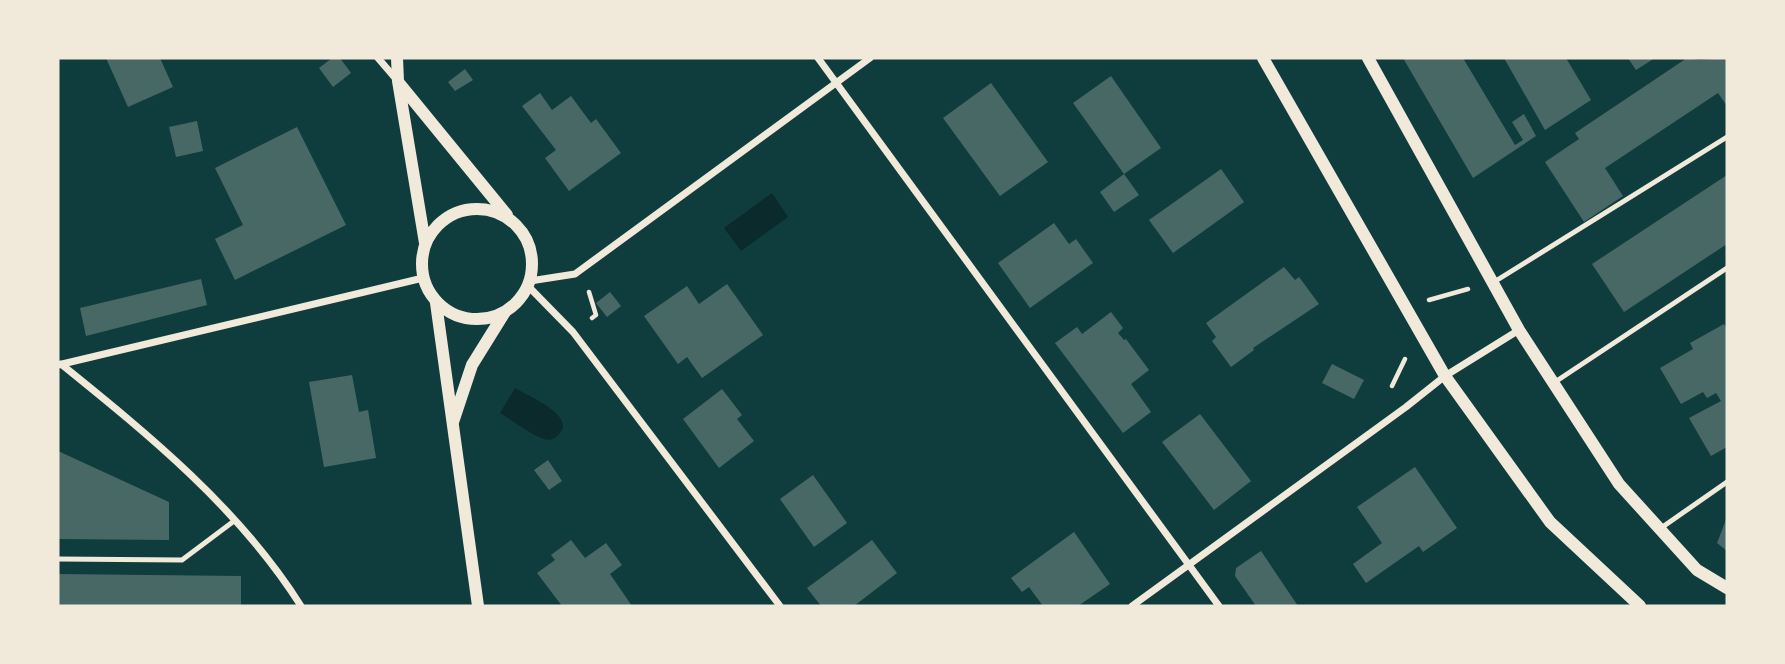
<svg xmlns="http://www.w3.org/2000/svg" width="1785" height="664" font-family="'DejaVu Sans',sans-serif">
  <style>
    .water { fill: #0a2a2b }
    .building { fill: #486865 }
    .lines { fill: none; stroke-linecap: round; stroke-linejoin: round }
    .path { stroke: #f1e9da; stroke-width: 4.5 }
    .service { stroke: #f1e9da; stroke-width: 5 }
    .minor { stroke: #f1e9da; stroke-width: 7 }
    .tertiary { stroke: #f1e9da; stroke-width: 12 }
  </style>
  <rect width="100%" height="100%" fill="#0f3d3e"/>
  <path class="water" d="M 772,193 L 788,217 L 741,251 L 724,228 Z
    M 515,388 C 528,396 577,416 559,434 C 556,439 550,441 544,439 C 529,434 514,421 500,413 Z"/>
  <path class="building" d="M 106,58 L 160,58 L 173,87 L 128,107 Z
    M 332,58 L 340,58 L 351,73 L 333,87 L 319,68 Z
    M 1403,58 L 1463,58 L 1515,145 L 1523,140 L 1512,122 L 1524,114 L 1536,136 L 1473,178 Z
    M 1504,58 L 1566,58 L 1591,100 L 1545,130 Z
    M 1628,58 L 1655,58 L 1636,70 Z
    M 1687,58 L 1699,60 L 1727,58 L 1727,106 L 1718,93 L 1605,168 L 1623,196 L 1584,222 L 1545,162 L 1579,139 L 1575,133 Z
    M 465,69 L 473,80 L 455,91 L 448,82 Z
    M 1111,76 L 1161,148 L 1124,174 L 1073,103 Z
    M 991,83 L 1048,162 L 1000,196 L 943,118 Z
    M 540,93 L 552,110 L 571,96 L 591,123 L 596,119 L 621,153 L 569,191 L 545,158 L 556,150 L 522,106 Z
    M 197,121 L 203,151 L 176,157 L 169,127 Z
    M 297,127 L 346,225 L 235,280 L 215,239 L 243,225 L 215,168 Z
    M 1221,169 L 1244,202 L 1173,253 L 1149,220 Z
    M 1124,174 L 1139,195 L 1114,212 L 1100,192 Z
    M 1727,175 L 1727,244 L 1624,312 L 1592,264 Z
    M 1054,223 L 1069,244 L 1076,239 L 1093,263 L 1030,308 L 998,263 Z
    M 1284,267 L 1295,280 L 1299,277 L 1319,304 L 1253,348 L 1254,350 L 1231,367 L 1212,341 L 1216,337 L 1206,323 Z
    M 201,279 L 207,305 L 86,336 L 80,308 Z
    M 727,284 L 763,335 L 702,378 L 687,357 L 678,364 L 644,316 L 687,286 L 699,304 Z
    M 610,292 L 621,306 L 607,317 L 596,303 Z
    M 1111,312 L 1123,328 L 1118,333 L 1124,340 L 1126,339 L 1149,370 L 1131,384 L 1151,412 L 1123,433 L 1055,343 L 1077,327 L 1082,334 Z
    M 1724,324 L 1727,329 L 1727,447 L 1711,456 L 1689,418 L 1721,401 L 1716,393 L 1707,398 L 1703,392 L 1681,404 L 1660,368 L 1693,349 L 1690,343 Z
    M 1332,364 L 1364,380 L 1354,399 L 1322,383 Z
    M 352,375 L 359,412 L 368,410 L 376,458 L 324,467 L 309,382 Z
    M 722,389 L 742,415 L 737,419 L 754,441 L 719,468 L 683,419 Z
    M 1200,414 L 1251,481 L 1214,510 L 1162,442 Z
    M 58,451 L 169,502 L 169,540 L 58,539 Z
    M 548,460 L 562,481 L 549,490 L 534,470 Z
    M 1415,467 L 1457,528 L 1423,552 L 1419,546 L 1366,583 L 1353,564 L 1382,543 L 1357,507 Z
    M 813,475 L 847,523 L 814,547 L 780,499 Z
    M 1727,517 L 1727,551 L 1717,543 Z
    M 1074,532 L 1110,584 L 1078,606 L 1043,606 L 1029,587 L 1022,592 L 1011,578 Z
    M 571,540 L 585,558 L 606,543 L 622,565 L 610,574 L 632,606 L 562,606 L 537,573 L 555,560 L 551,555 Z
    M 872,540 L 897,573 L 854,606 L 821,606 L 807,588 Z
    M 1261,551 L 1298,606 L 1256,606 L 1235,576 L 1236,568 Z
    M 58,574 L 241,576 L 241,606 L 58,606 Z"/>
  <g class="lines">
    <path class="path" d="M 589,292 L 596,315 L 592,318
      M 1429,300 L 1468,289
      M 1392,386 L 1405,359"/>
    <path class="service" d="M 1494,282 L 1727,137
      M 1555,382 L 1727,268
      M 1661,528 L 1727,482
      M 58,559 L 182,560 L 234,521"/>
    <path class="minor" d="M 378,58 L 396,79
      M 818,58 L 1219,606
      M 530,281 L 575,274 L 870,58
      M 528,286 L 573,332 L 780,606
      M 61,364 C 149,435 240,509 301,606
      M 58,365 L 423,278
      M 1132,606 L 1406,407 L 1445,376 L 1519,330"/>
    <path class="tertiary" d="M 397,58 L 398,81 L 425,243
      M 1263,58 L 1445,376 L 1550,522 L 1640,606
      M 1368,58 L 1519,330 L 1619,484 L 1697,570 L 1727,588
      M 399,83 L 507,215
      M422 264a55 55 0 1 1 110 0a55 55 0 1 1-110 0Z
      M 436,303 L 478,606
      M 453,422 L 472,365 L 505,312"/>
  </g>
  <rect width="1785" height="664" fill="none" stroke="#f1e9da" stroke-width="119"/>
</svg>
